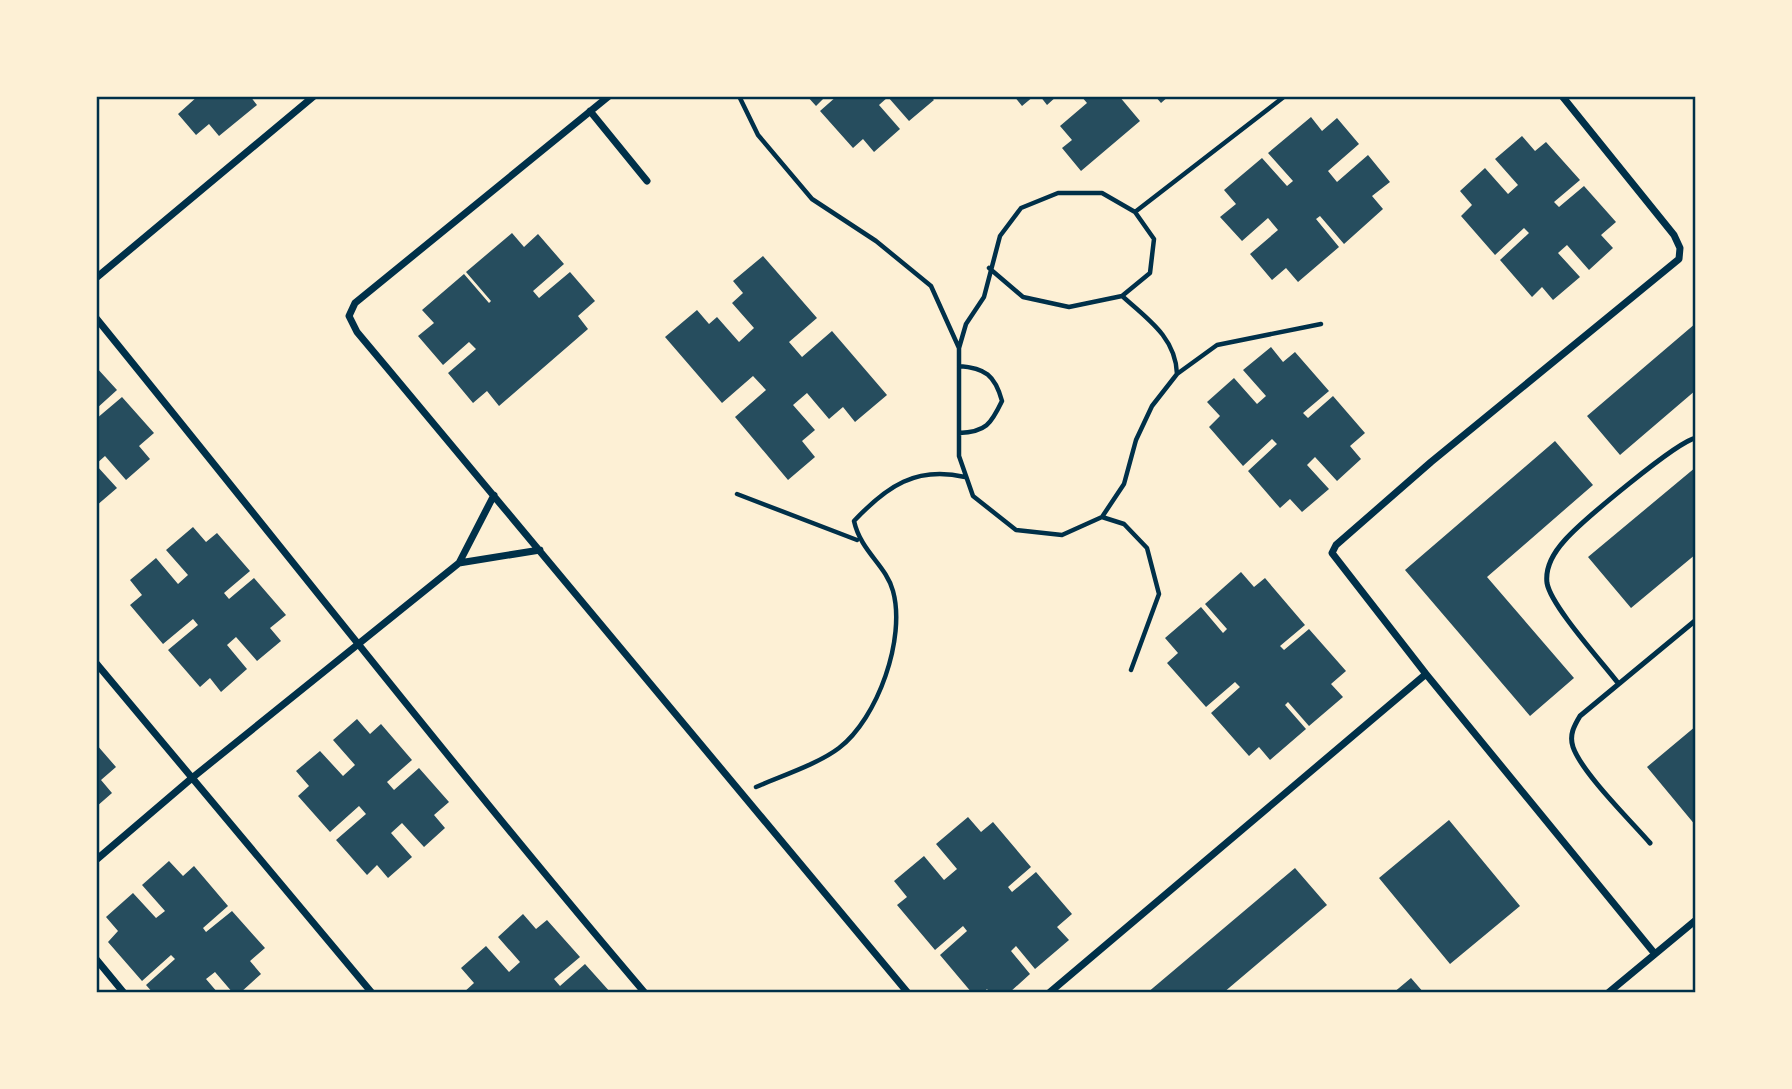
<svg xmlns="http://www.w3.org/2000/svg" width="1792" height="1089" font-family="Lato,sans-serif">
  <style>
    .building { fill: #264d5e }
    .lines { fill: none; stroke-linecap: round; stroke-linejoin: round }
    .path { stroke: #003049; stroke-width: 4.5 }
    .service { stroke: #003049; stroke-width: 5 }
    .minor { stroke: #003049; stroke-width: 7 }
    .neatline { fill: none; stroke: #003049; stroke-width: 2.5 }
  </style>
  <rect width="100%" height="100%" fill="#fdf0d5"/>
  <path class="building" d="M 198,96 L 250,96 L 257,105 L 219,136 L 209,124 L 196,135 L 178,114 Z
    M 807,96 L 826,96 L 816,106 Z
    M 837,96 L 930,96 L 934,100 L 909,121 L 888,97 L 879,105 L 900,129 L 874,152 L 863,139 L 853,148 L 820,111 Z
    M 1014,96 L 1034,96 L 1022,106 Z
    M 1040,96 L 1057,96 L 1047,105 Z
    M 1081,96 L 1119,96 L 1140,121 L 1081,171 L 1062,148 L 1072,140 L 1060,126 L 1087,103 Z
    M 1155,96 L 1169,96 L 1161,103 Z
    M 1311,117 L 1322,131 L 1337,118 L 1359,144 L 1328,171 L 1337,182 L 1368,155 L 1390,182 L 1372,196 L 1383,209 L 1344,244 L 1320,216 L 1316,219 L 1339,247 L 1298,282 L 1286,268 L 1272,280 L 1250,254 L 1278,230 L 1268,218 L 1242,241 L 1220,217 L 1236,204 L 1224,190 L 1262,158 L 1287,186 L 1293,181 L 1268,153 Z
    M 1522,136 L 1535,151 L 1546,142 L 1580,180 L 1554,202 L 1559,207 L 1584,186 L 1616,222 L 1601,235 L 1613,248 L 1589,270 L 1567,245 L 1558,253 L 1580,277 L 1553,300 L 1542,287 L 1532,297 L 1500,260 L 1529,233 L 1524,228 L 1495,255 L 1461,216 L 1472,205 L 1460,191 L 1485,168 L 1508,194 L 1518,185 L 1495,159 Z
    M 512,233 L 524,247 L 538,234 L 564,264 L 533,291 L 539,298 L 570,272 L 595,301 L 578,316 L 588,329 L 499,406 L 487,391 L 473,403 L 448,373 L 476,349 L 469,342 L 443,365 L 418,336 L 434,323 L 422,310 L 464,274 L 489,303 L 491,301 L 466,272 Z
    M 763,256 L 817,318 L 789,342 L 802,357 L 832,331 L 887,395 L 855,422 L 843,407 L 829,419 L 807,393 L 793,405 L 815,430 L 802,441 L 815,457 L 788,480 L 735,417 L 766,390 L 753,376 L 722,403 L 665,337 L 697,310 L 709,324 L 717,317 L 739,342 L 754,328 L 732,303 L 743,293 L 733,281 Z
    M 1696,323 L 1696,390 L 1620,455 L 1587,416 Z
    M 1271,347 L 1283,362 L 1295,352 L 1329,391 L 1303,413 L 1308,418 L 1333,396 L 1365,433 L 1350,446 L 1361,459 L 1337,481 L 1315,457 L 1307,465 L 1329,489 L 1302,512 L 1290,499 L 1280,508 L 1248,471 L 1277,444 L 1272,439 L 1243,466 L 1209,427 L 1220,416 L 1207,402 L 1234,378 L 1257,404 L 1266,396 L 1243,370 Z
    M 96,367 L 117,390 L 96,409 Z
    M 122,397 L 154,433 L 139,446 L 150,459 L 126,480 L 105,456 L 96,464 L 96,419 Z
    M 1555,441 L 1593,485 L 1487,577 L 1574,678 L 1530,716 L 1405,570 Z
    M 96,465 L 117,488 L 96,506 Z
    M 1696,467 L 1696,554 L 1631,608 L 1588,557 Z
    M 193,527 L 206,542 L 217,533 L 250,571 L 224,593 L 229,599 L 254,578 L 286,615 L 270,628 L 281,641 L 257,661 L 236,637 L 227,645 L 247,669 L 221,692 L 210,678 L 200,687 L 168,650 L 198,625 L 193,619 L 163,644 L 130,605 L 142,595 L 130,580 L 156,558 L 178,584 L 188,575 L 166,550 Z
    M 1241,572 L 1254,587 L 1265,578 L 1305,625 L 1280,646 L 1284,650 L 1309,629 L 1346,671 L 1331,684 L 1343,697 L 1309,726 L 1288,702 L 1285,705 L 1306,729 L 1270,760 L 1259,747 L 1249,756 L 1211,713 L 1240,687 L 1235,682 L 1206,707 L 1167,663 L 1178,653 L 1165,638 L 1201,607 L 1223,633 L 1227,629 L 1205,604 Z
    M 357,719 L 370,734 L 381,724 L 412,760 L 387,782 L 394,790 L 419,768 L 449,802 L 434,815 L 445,828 L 424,847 L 402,823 L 391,833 L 412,857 L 388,878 L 377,865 L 367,875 L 336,840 L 366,814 L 359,806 L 330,832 L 298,796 L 309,786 L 296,771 L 320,751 L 343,776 L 355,765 L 333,740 Z
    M 1696,726 L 1696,826 L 1647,767 Z
    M 96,744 L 116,767 L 101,780 L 112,793 L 96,807 Z
    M 968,817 L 981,832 L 993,822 L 1031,867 L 1008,887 L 1012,892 L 1036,872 L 1072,914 L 1057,927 L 1069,940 L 1035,969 L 1016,946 L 1011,951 L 1030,974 L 1009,993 L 990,993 L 987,989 L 983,993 L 972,993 L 940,955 L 967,931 L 963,926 L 935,950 L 897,905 L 907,897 L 894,881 L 924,856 L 944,880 L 957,869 L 936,844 Z
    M 1449,820 L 1520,906 L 1450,964 L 1379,878 Z
    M 169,861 L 183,876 L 194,866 L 228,906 L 203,928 L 206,932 L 232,911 L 265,948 L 250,961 L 261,974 L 240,993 L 233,993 L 215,972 L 206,979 L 218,993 L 153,993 L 146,985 L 175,959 L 171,955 L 142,981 L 108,942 L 118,931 L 106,917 L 133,893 L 156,918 L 165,911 L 142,885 Z
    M 1295,868 L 1327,905 L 1223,993 L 1147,993 Z
    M 523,914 L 536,929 L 547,920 L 580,957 L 554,979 L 560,986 L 585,964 L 611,993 L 463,993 L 474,983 L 461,968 L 486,946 L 509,972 L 520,962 L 498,937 Z
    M 1411,978 L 1424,993 L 1393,993 Z"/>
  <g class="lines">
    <path class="path" d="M 739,96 L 758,135 L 812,199 L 876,241 L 931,286 L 959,348 L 959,456 L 973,496 L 1016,530 L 1062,535 L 1102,517 L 1124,484 L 1136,440 L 1152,406 L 1177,374 L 1217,345 L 1321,324
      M 1135,212 L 1285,96
      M 1122,296 C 1148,319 1176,338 1177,374
      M 959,348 L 966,324 L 984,297 L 1000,236 L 1021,208 L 1058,193 L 1102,193 L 1135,212 L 1154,239 L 1150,273 L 1122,296 L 1069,307 L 1023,297 L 989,268
      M 959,433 C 986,432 991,424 1002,401 C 995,375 985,368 959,366
      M 737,494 L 857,540
      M 1102,517 L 1124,524 L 1147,548 L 1159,594 L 1131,670
      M 756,787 C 781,776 818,764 839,748 C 878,718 906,638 893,591 C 886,565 861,552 854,521 C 887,486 916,466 965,477"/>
    <path class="service" d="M 1618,683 C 1602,662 1551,606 1547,583 C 1545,567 1555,551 1565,540 C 1581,522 1677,441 1696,438
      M 1650,843 C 1631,821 1582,773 1573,747 C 1569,735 1574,726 1580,716 L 1696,620"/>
    <path class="minor" d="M 609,96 L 355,303 L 349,316 L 357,332 L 388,369 L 908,993
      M 1562,96 L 1674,235 L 1680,248 L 1679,259 L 1431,462 L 1336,545 L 1332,553 L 1426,674 L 1655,954
      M 590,111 L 647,181
      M 96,278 L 314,96
      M 96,318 C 279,543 457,772 645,993
      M 459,563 L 494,495
      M 96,663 L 372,993
      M 96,860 L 192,778 L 459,563 L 540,550
      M 96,959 L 124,993
      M 1049,993 L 1426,674
      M 1608,993 L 1696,920"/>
  </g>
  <rect width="1792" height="1089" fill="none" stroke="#fdf0d5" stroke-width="196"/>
  <rect x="98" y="98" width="1596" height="893" class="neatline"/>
</svg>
